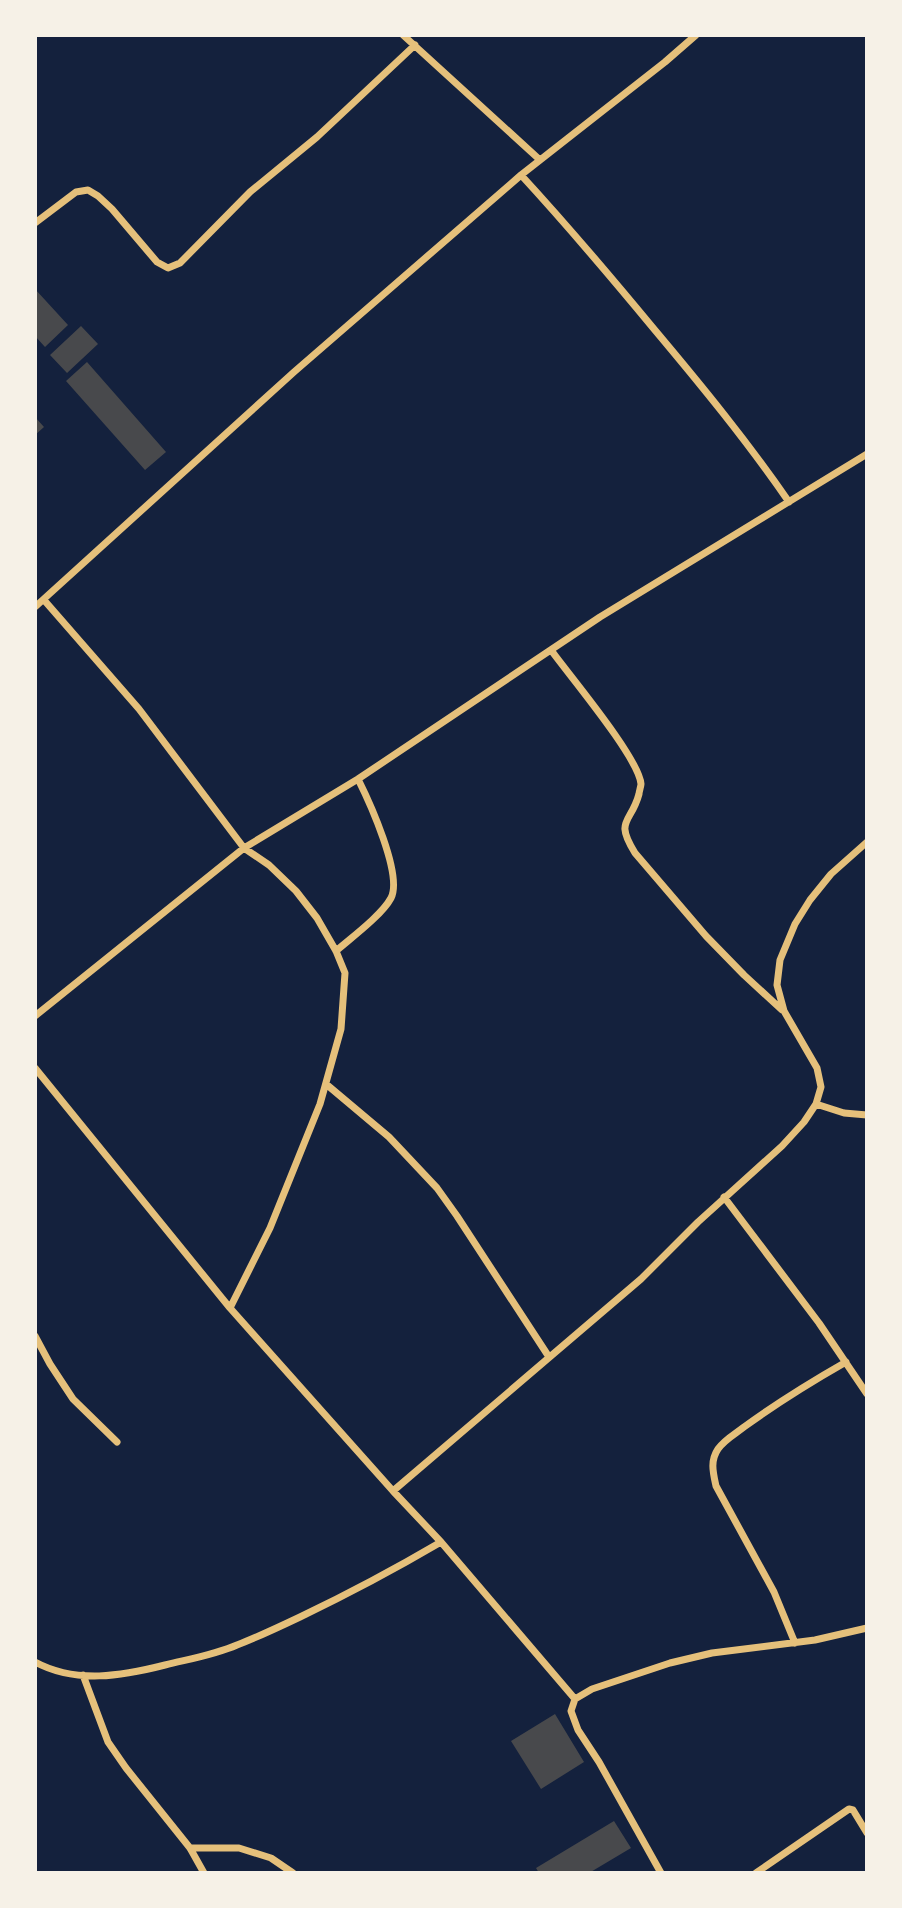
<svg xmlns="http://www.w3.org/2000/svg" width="902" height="1908" font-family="'Golos Text',sans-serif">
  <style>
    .building { fill: #48494c }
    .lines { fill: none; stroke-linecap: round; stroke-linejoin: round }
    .minor { stroke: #e5c07b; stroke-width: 7 }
  </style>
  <rect width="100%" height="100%" fill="#14213d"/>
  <path class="building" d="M 35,289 L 68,325 L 45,347 L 35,336 Z
    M 81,326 L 98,344 L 67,373 L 50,355 Z
    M 87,362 L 166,452 L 145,470 L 66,381 Z
    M 35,417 L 44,427 L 35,435 Z
    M 555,1714 L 584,1762 L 541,1789 L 511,1741 Z
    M 614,1821 L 631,1848 L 589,1873 L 539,1873 L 536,1868 Z"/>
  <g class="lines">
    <path class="minor" d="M 403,35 L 540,160
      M 521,175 C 567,225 611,277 654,329 C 701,385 747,441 789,502
      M 35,223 L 76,192 L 88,190 L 98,196 L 112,209 L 157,262 L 168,268 L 180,263 L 250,192 L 317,137 L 415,45
      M 44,600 L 139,709 L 244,848 L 269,865 L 296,891 L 317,918 L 336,951 L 345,973 L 341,1029 L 320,1104 L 270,1228 L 230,1308
      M 35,607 L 294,372 L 521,175 L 665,62 L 696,35
      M 551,650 C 569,675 639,758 641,784 C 641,786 639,792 639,794 C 631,824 614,819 635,853 L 706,936 L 744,975 L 782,1010
      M 336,951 C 351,938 382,915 391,898 C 403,875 369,801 358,779
      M 35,1016 L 244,848 L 358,779 L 600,617 L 867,454
      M 35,1068 L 230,1308 L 393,1491 L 441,1542 L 575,1699
      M 326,1084 L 389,1137 L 437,1188 L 457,1216 L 549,1357
      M 816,1104 L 844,1113 L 867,1115
      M 724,1197 L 819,1323 L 867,1394
      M 35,1336 L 50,1364 L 73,1399 L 117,1442
      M 393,1491 L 641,1279 L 698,1222 L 782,1146 L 804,1122 L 816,1104 L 821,1087 L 817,1068 L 784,1011 L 777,985 L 780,960 L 795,924 L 810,900 L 831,874 L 867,842
      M 795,1643 L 774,1592 L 716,1486 C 713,1472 710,1461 718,1449 C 724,1440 735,1434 744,1427 C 777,1403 811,1382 846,1362
      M 35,1662 C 76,1684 122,1676 165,1665 C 189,1659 214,1655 237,1645 C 258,1637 279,1627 300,1617 C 348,1594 395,1569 441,1542
      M 83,1675 L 108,1742 L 126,1768 L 190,1848 L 204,1873
      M 190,1848 L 239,1848 L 271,1858 L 293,1873
      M 661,1873 L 599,1762 L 578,1730 L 571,1711 L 575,1699 L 592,1689 L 670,1663 L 712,1653 L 815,1640 L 867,1628
      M 756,1873 L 849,1809 L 853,1810 L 867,1833"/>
  </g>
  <rect width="902" height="1908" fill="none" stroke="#f6f1e7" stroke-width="74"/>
</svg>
